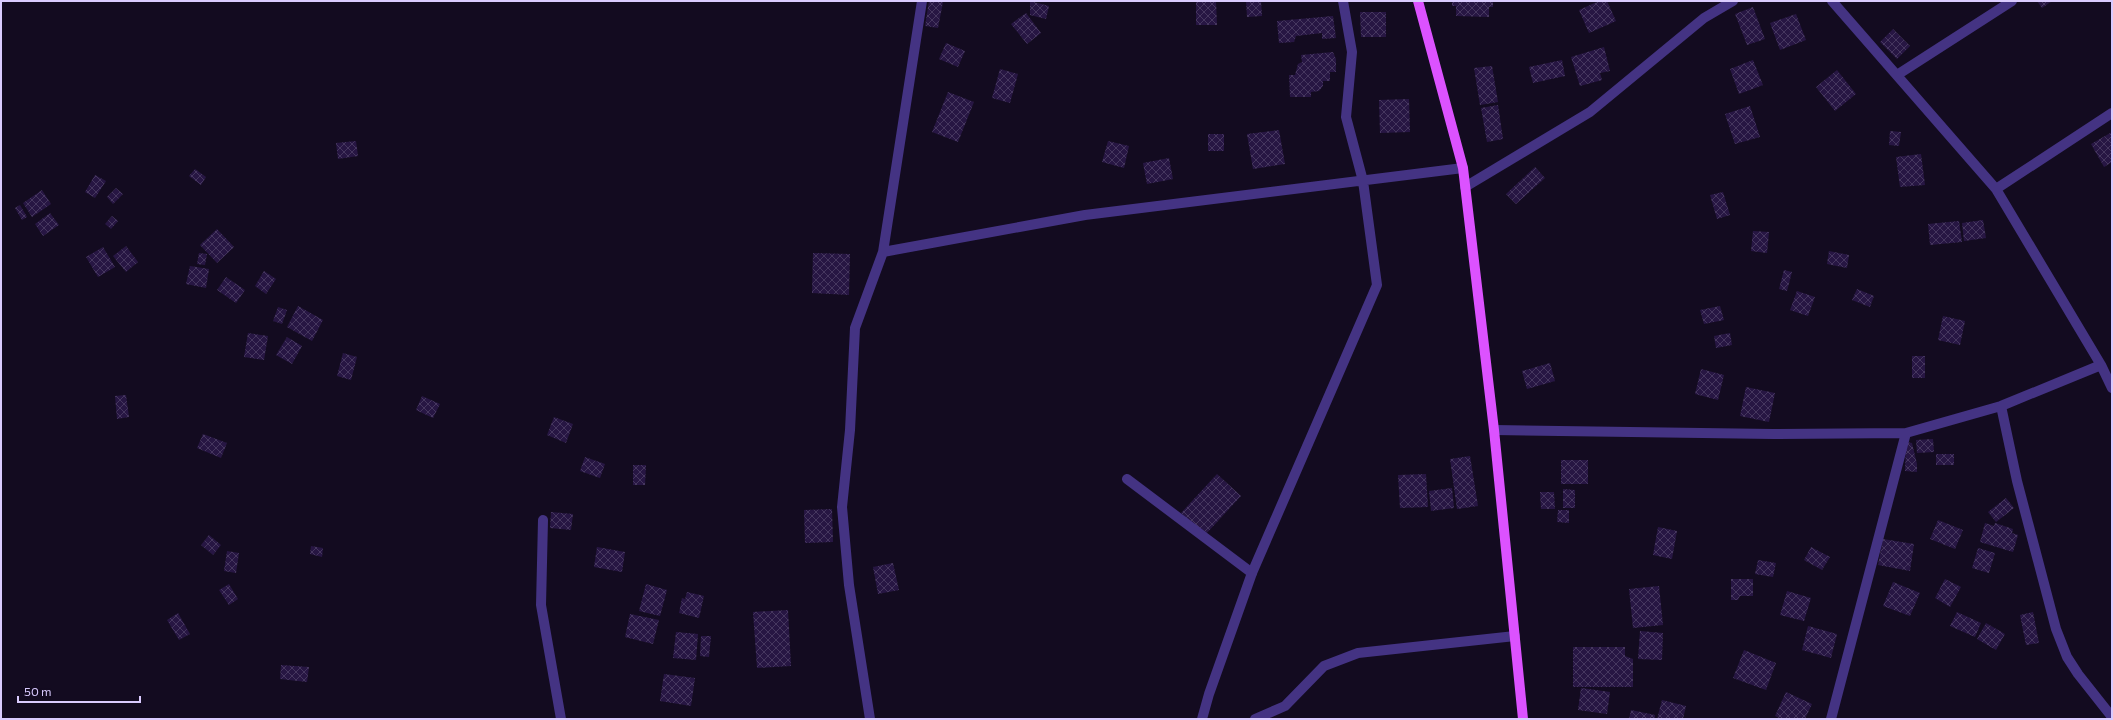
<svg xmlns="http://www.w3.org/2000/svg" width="2113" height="720" font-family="Commissioner,sans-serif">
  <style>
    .building { fill: url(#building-cross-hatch) }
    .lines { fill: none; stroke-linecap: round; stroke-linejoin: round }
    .lane { stroke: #443383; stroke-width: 10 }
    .street { stroke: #443383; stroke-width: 10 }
    .primary { stroke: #dc52ff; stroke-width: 10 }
  </style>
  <defs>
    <pattern id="building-cross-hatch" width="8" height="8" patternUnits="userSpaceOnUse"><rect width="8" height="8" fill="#271643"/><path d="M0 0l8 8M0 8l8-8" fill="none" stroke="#46375f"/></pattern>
  </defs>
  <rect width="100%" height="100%" fill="#130b20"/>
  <path class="building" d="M 929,1 L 943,2 L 938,28 L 925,26 Z
    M 1030,1 L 1049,6 L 1046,19 L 1030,15 Z
    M 1196,1 L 1216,1 L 1217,25 L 1196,25 Z
    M 1246,1 L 1261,1 L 1262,16 L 1247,17 Z
    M 1452,1 L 1493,1 L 1493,7 L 1489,7 L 1489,17 L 1456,16 L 1456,6 L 1452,6 Z
    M 1599,1 L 1607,1 L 1616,21 L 1589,33 L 1579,10 Z
    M 2037,1 L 2052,1 L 2042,8 Z
    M 1753,7 L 1765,39 L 1747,45 L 1735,14 Z
    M 1360,12 L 1386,12 L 1386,37 L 1361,37 Z
    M 1026,13 L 1041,33 L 1027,44 L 1011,24 Z
    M 1796,14 L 1806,40 L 1780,50 L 1770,23 Z
    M 1333,16 L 1336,38 L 1322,39 L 1322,33 L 1296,36 L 1294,42 L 1279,43 L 1277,21 Z
    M 1893,29 L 1910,46 L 1897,59 L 1880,42 Z
    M 946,43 L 965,51 L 958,67 L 939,59 Z
    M 1604,47 L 1610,71 L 1600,73 L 1602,80 L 1580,86 L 1571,57 Z
    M 1333,52 L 1336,59 L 1336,72 L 1330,72 L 1330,81 L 1323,81 L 1323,86 L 1319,91 L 1311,92 L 1311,97 L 1290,97 L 1289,75 L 1295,75 L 1298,64 L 1302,62 L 1301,55 Z
    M 1562,60 L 1565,76 L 1533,83 L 1529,67 Z
    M 1753,60 L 1763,85 L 1739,94 L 1730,69 Z
    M 1492,66 L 1498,102 L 1480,105 L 1474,68 Z
    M 1000,69 L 1018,74 L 1010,103 L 992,98 Z
    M 1837,70 L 1856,94 L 1835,111 L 1816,87 Z
    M 948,92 L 974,102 L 958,142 L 932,132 Z
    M 1409,99 L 1410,132 L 1380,133 L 1379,100 Z
    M 1498,105 L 1503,139 L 1487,142 L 1481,108 Z
    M 1750,106 L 1760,137 L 1735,144 L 1725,114 Z
    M 1279,130 L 1285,164 L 1253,169 L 1247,134 Z
    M 1890,131 L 1901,132 L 1899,146 L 1889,145 Z
    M 2112,132 L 2112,162 L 2104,167 L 2091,144 Z
    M 1208,134 L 1224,134 L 1224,151 L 1208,151 Z
    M 356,141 L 358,156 L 338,159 L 336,143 Z
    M 1108,141 L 1129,146 L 1124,168 L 1102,162 Z
    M 1921,154 L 1925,185 L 1900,187 L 1896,157 Z
    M 1169,158 L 1173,179 L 1147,184 L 1143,163 Z
    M 1535,167 L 1545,178 L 1516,204 L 1506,194 Z
    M 195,169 L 206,177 L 201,185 L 189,176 Z
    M 95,175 L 106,181 L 95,198 L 85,192 Z
    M 116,188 L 123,194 L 113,204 L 107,197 Z
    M 42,190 L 51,204 L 32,217 L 23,203 Z
    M 1723,192 L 1730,215 L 1717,219 L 1710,195 Z
    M 20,205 L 27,217 L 22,220 L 15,208 Z
    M 50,213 L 59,225 L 43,236 L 35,224 Z
    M 112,216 L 118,221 L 111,229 L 105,224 Z
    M 1983,220 L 1986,238 L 1964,241 L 1962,223 Z
    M 1959,221 L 1962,242 L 1930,245 L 1928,224 Z
    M 217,229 L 234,247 L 217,263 L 200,245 Z
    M 1753,231 L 1769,232 L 1767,253 L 1751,251 Z
    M 126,246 L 138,262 L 126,272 L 113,256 Z
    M 103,247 L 115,267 L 98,277 L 86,257 Z
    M 1829,251 L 1849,255 L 1847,268 L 1827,264 Z
    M 199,253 L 207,254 L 205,265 L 197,264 Z
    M 813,253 L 850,254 L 849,295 L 812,293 Z
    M 190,266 L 209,269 L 206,288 L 186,284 Z
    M 1784,270 L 1792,272 L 1787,291 L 1779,289 Z
    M 264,271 L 276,279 L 266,294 L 255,286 Z
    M 226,277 L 245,290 L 236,303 L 217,290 Z
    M 1857,289 L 1874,296 L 1870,307 L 1852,300 Z
    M 1797,291 L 1815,297 L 1808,316 L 1790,310 Z
    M 298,306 L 323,320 L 312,341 L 287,327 Z
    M 1720,306 L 1724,320 L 1704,324 L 1700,310 Z
    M 278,307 L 287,310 L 282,324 L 273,321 Z
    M 1943,316 L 1965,321 L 1960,345 L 1938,340 Z
    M 248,333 L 268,336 L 264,360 L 244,357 Z
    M 1730,333 L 1732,345 L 1716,348 L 1714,336 Z
    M 287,337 L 302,346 L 292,364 L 276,355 Z
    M 343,353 L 357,357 L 351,380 L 337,376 Z
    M 1912,356 L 1925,356 L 1925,378 L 1912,378 Z
    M 1550,363 L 1555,381 L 1527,389 L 1522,371 Z
    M 1701,369 L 1724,375 L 1718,400 L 1695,394 Z
    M 1746,387 L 1775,393 L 1769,422 L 1740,416 Z
    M 126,395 L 129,417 L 117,419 L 115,396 Z
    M 422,396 L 440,404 L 433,418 L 416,410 Z
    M 554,417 L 573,424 L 566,443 L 547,435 Z
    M 203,434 L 227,443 L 221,458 L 197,448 Z
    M 1933,439 L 1934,452 L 1917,453 L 1916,440 Z
    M 1906,442 L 1912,443 L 1917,464 L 1917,472 L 1905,471 Z
    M 1936,454 L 1954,454 L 1954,465 L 1936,465 Z
    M 1470,456 L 1478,506 L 1457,509 L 1450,459 Z
    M 585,457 L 605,464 L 600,478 L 580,471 Z
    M 1561,460 L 1588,460 L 1588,484 L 1561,484 Z
    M 633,465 L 646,465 L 645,485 L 633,485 Z
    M 1217,474 L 1241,496 L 1205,535 L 1181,513 Z
    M 1426,474 L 1428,507 L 1400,508 L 1398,475 Z
    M 1452,488 L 1454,508 L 1431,511 L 1429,491 Z
    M 1563,489 L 1575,490 L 1575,508 L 1563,508 Z
    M 1540,492 L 1554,492 L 1555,509 L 1541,509 Z
    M 2006,498 L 2014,508 L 1996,522 L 1988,512 Z
    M 832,509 L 833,542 L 805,543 L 804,510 Z
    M 1558,510 L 1569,510 L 1569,523 L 1557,522 Z
    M 551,512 L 573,514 L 571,530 L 550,528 Z
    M 1938,520 L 1963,530 L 1955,549 L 1930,539 Z
    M 1985,523 L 1994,526 L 1995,523 L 2013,529 L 2012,533 L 2018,535 L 2013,552 L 1980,542 Z
    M 1658,527 L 1677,531 L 1672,559 L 1653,555 Z
    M 209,535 L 221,545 L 213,555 L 201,545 Z
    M 1883,539 L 1914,544 L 1910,571 L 1878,565 Z
    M 311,546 L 323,548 L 322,557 L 310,554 Z
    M 597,547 L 625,552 L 622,572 L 594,567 Z
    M 1811,547 L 1830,557 L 1822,570 L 1804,560 Z
    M 1978,548 L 1995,553 L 1989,573 L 1972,568 Z
    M 227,551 L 239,553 L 236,573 L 224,571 Z
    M 1758,560 L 1776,563 L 1773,577 L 1755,574 Z
    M 893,563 L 899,590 L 878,594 L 873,567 Z
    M 1731,579 L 1753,579 L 1753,596 L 1740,596 L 1738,600 L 1731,600 Z
    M 1945,579 L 1961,587 L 1950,607 L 1935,598 Z
    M 1893,582 L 1920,593 L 1910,616 L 1883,606 Z
    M 229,584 L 238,599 L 229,605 L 219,590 Z
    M 646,584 L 667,590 L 660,616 L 639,611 Z
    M 1659,586 L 1663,625 L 1633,628 L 1629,589 Z
    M 1787,591 L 1811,598 L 1804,621 L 1780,615 Z
    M 687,592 L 704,596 L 699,618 L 679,613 L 682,598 L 685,599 Z
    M 788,610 L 791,666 L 757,668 L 753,612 Z
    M 1957,612 L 1981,623 L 1975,637 L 1950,626 Z
    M 2033,612 L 2039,643 L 2026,645 L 2020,615 Z
    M 178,613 L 190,634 L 179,640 L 167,620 Z
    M 630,614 L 659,620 L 653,644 L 625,637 Z
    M 1986,623 L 2005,634 L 1996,650 L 1977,639 Z
    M 1808,626 L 1837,634 L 1831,658 L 1802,650 Z
    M 1640,631 L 1663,633 L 1662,660 L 1638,659 Z
    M 676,632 L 698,634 L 696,660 L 673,658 Z
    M 701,636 L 711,636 L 709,657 L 700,656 Z
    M 1573,647 L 1625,647 L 1625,656 L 1633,659 L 1633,687 L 1573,687 Z
    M 1744,650 L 1776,663 L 1766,690 L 1733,678 Z
    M 281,665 L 309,667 L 307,682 L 280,679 Z
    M 664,674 L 695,678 L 691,706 L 660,701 Z
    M 1581,688 L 1610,692 L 1607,714 L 1578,710 Z
    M 1786,692 L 1812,704 L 1805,719 L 1781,719 L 1775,716 Z
    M 1662,700 L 1686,706 L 1683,719 L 1657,719 Z
    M 1631,710 L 1655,715 L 1655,719 L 1629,719 Z"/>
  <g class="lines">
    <path class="lane" d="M 1127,479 L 1252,573"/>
    <path class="street" d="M 1832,1 L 1996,189 L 2101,365 L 2112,388
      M 1897,75 L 2012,1
      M 1465,187 L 1590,112 L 1704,18 L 1733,1
      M 1996,189 L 2112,113
      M 883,252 L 1085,215 L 1463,168
      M 2001,406 L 2017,481 L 2056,629 L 2067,657 L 2078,674 L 2112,717
      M 1494,430 L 1773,434 L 1906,433 L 2001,406 L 2101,365
      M 543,520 L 541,605 L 561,719
      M 870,719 L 849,585 L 842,507 L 850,430 L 855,328 L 883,252 L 922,1
      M 1202,719 L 1209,694 L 1252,573 L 1377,285 L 1363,181 L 1346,117 L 1352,52 L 1343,1
      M 1255,719 L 1285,706 L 1324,666 L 1358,653 L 1515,636
      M 1831,719 L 1906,433"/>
    <path class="primary" d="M 1418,1 L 1463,168 L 1494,430 L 1523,719"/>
  </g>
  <rect width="2113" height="720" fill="none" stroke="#dacbff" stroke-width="4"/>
  <path d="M18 696v6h122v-6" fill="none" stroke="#dacbff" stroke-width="2"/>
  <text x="24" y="696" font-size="12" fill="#dacbff" stroke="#130b20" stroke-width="3" paint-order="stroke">50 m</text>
</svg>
